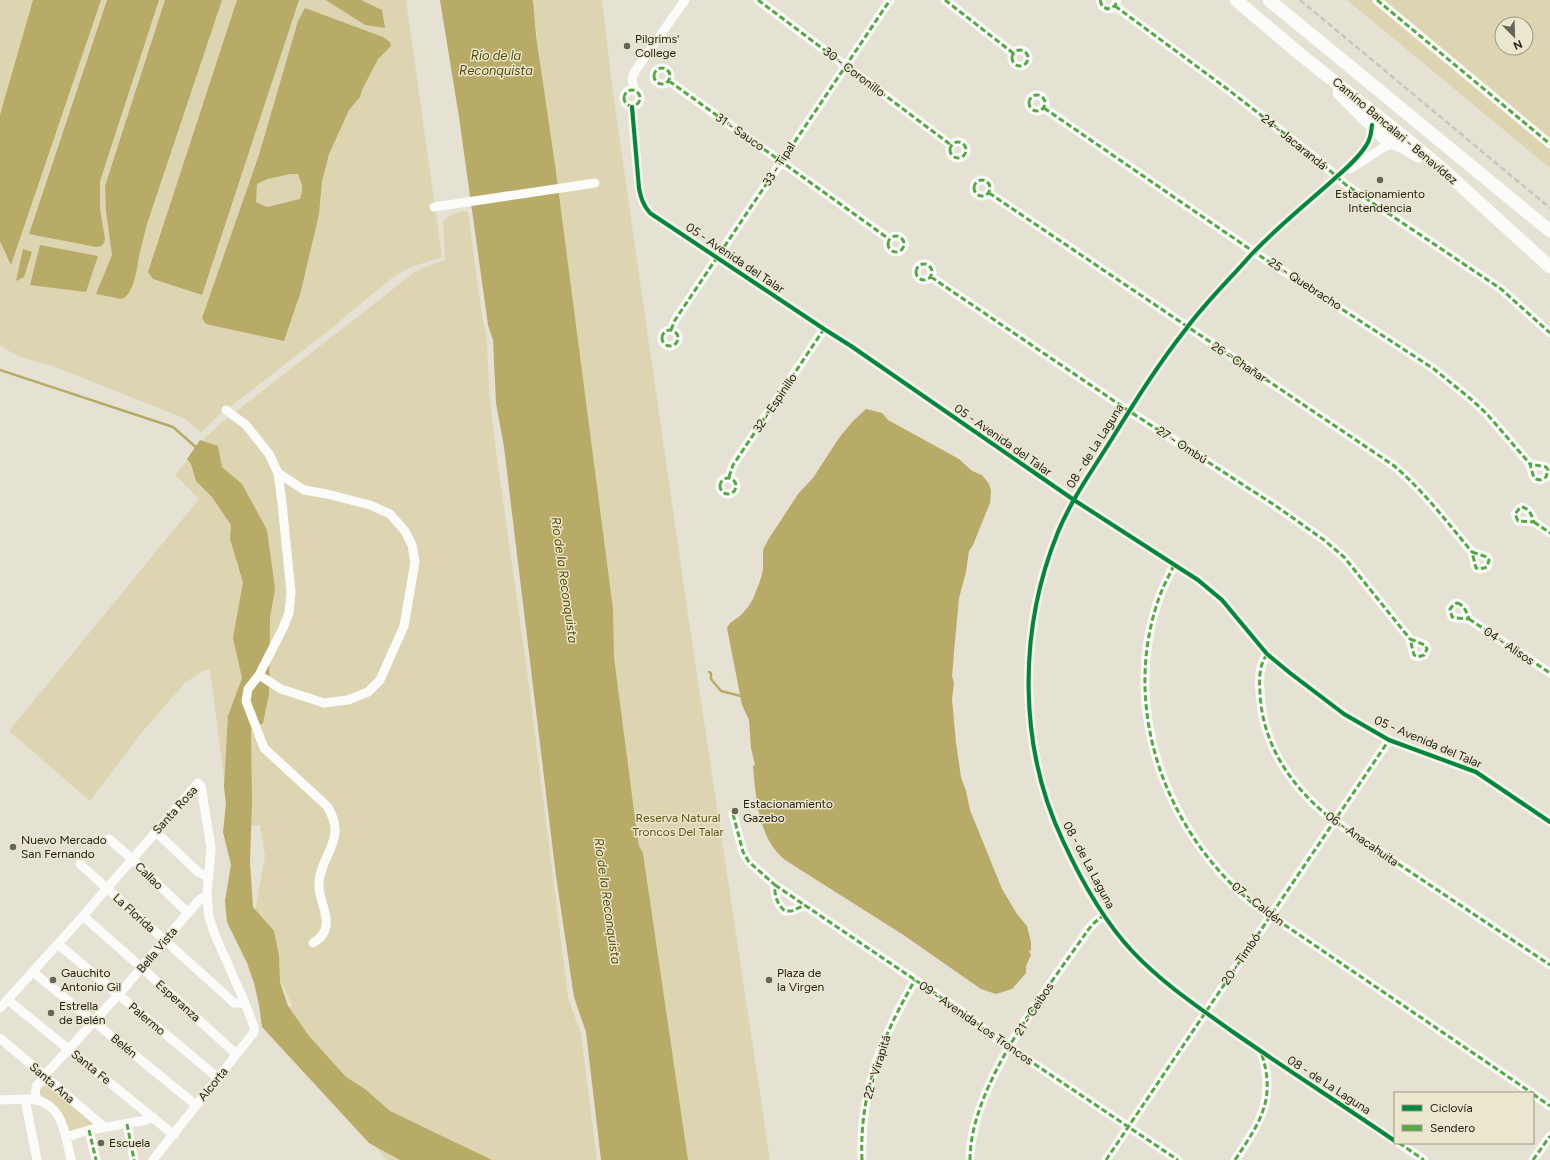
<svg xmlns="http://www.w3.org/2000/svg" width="1550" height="1160" font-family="Figtree,sans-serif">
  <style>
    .green { fill: #ddd5b2; fill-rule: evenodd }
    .water { fill: #b8aa67; fill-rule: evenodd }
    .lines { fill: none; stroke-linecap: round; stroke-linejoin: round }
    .stream { stroke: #b8aa67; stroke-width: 2.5 }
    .street { stroke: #fbfbf9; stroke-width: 9 }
    .secondary { stroke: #fbfbf9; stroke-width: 13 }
    .rail { stroke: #c6c5c1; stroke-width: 2.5; stroke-dasharray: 6 3; stroke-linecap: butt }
    .quiet { stroke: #53aa42; stroke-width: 3; stroke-dasharray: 6 3; stroke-linecap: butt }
    .cycleway-casing { stroke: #ebe6ce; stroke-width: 6 }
    .cycleway { stroke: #00873e; stroke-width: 4 }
    .poi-dot { fill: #67655a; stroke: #ebe6ce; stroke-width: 1.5 }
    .labels { text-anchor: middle; stroke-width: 3; stroke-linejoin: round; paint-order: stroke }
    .poi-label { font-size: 12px; fill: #232118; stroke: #ebe6ce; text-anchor: start }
    .street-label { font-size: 12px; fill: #232118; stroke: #ebe6ce }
    .park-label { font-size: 12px; fill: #60530e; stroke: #ebe6ce }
    .water-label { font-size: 13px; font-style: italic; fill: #554800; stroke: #ebe6ce }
  </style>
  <rect width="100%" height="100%" fill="#e5e2d4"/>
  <path class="green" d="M 0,0 L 406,0 L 442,257 L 411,267 L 393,277 L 328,331 L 217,417 L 201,432 L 184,418 L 52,366 L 17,356 L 0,345 Z
    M 532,0 L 602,0 L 613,93 L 685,594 L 770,1160 L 688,1160 L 643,853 L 639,846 L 636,826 L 614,657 L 613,609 Z
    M 1347,0 L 1550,0 L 1550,168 ZM 1502,24 L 1526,24 L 1526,48 L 1502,48 Z
    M 462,211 L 468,212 L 482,316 L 487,339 L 489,390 L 494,436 L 528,678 L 568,997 L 581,1034 L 597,1160 L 387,1160 L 265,1025 L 292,1005 L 275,969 L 254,916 L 265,856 L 260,825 L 230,825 L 210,670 L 204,670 L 185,683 L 143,731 L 90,801 L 9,731 L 199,499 L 175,475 L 204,439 L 220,424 L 415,272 L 425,267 L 445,260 L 443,222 L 448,216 Z
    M 44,1086 L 48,1087 L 92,1123 L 92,1126 L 71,1131 L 68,1130 L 62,1113 L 40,1094 L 39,1091 Z"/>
  <path class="water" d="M 33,0 L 101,0 L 11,265 L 0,241 L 0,115 Z
    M 107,0 L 159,0 L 100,181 L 100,209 L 105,239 L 104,243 L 101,246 L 96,247 L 29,234 Z
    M 165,0 L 222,0 L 147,224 C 145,232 143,240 141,248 C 137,262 136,293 122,299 L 96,294 L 112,255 L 106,211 L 105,186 Z
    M 237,0 L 299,0 L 202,295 L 153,279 L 148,272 Z
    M 326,0 L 361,0 L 382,10 L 385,28 L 365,25 Z
    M 440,0 L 532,0 L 533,1 L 536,35 L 556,172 L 613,609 L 614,657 L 636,826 L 639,846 L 643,853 L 688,1160 L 601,1160 L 586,1032 L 574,997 L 556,876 L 504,447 L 496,403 L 493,340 L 488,325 L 459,117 Z
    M 305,8 L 383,37 L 390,42 L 391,46 L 378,59 L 362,90 L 360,97 L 349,110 L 329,154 L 322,181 L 319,214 L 301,291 L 284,341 L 206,324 L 202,318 L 259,155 L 298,21 ZM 290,174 L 298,174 C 302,185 304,187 300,199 L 267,207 L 256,202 L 257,184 L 267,179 Z
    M 40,245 L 98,256 L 86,292 L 30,285 Z
    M 23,249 L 32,252 L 24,277 L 16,281 Z
    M 866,409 L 882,413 L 888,420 L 959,459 L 972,471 L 982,475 L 989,484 L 991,491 L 990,503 L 973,545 L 969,551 L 966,572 L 959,598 L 955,641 L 952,676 L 954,683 L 952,699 L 956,743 L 961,777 L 966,791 L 970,810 L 1002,889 L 1017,914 L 1027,926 L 1031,942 L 1031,950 L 1029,951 L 1031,955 L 1026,966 L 1026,973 L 1012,989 L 996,994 L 981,989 L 902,934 L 785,860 C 758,838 756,798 753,766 L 755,765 L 751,748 L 749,720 L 742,705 L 727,628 L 730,623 L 740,616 L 748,607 L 753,599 L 760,581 L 763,570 L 763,550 L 768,540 L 798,494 L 813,478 L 839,438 L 853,421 Z
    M 200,440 L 218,446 L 222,467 L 242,484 L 267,530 L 275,589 L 270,618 L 269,694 L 263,723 L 251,731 L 252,802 L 250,863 L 253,907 L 274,931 L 279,956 L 280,982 L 288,1006 L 309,1036 L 346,1077 L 365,1089 L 390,1111 L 492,1160 L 400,1160 L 369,1143 L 262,1027 L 259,1005 L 254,983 L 247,963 L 227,922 L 225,901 L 231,865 L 223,832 L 226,804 L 224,787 L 228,716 L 242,678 L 233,638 L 243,582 L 230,539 L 231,525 L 212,497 L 196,481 L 191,464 L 187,459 Z"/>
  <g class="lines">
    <path class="stream" d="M 0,370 L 173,427 L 198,449
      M 709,672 L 711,673 L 711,679 L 721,691 L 741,696"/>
    <path class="street" d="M 758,0 L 951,145
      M 945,0 L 1013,53
      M 1100,0 L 1102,6 L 1107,9 L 1113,8 L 1117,1
      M 1377,0 L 1550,144
      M 1115,6 L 1230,91 L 1317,159 L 1346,185 L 1501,289 L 1550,333
      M1012 58a8 8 0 1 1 16 0a8 8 0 1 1-16 0Z
      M654 76a8 8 0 1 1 16 0a8 8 0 1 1-16 0Z
      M 669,81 L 889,239
      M624 98a8 8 0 1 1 16 0a8 8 0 1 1-16 0Z
      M 634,90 L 632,78 L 635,71 L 685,0
      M1029 103a8 8 0 1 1 16 0a8 8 0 1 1-16 0Z
      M 632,107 L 639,188 C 641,198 643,205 650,213 L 824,329 L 851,346 L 1074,500 L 1198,580 L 1222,600 L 1267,654 L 1290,673 L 1344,714 L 1389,740 L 1476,772 L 1550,822
      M 1044,108 L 1254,252 L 1434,369 L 1472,400 L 1487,414 L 1530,464 L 1533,475 L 1536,479 L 1540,480 L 1546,477 L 1548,470 L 1546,467 L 1530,464
      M 1372,125 C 1371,132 1371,138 1367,144 C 1359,158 1344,170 1332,181 C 1305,205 1274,230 1250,256 C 1229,280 1205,303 1186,329 C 1159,363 1136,400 1113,437 C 1094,468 1072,498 1058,532 C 1018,630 1018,746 1063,841 C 1081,880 1103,920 1132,951 C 1162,983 1198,1007 1233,1032 C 1286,1069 1341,1104 1395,1141
      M950 150a8 8 0 1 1 16 0a8 8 0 1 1-16 0Z
      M 1350,169 L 1384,147 L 1392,144
      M974 188a8 8 0 1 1 16 0a8 8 0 1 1-16 0Z
      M 989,193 L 1393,465 C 1423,490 1447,522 1472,552
      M 434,207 L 595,183
      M888 244a8 8 0 1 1 16 0a8 8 0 1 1-16 0Z
      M916 272a8 8 0 1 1 16 0a8 8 0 1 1-16 0Z
      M 931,277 L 1129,411 L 1276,506 L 1324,540 L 1344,557 L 1410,639
      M662 338a8 8 0 1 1 16 0a8 8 0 1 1-16 0Z
      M 671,330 L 675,320 L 890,0
      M 226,410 L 246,425 L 269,454 L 278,473 L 282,503 L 291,592 L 289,613 L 283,628 L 259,675 L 248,689 L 246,701 L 264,748 L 327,806 C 331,813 335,820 335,829 C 336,847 319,864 319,884 C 318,899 330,915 325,930 C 323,936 318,940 313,943
      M 729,477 L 733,465 L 824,329
      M720 486a8 8 0 1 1 16 0a8 8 0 1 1-16 0Z
      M 1522,507 C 1530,509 1532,516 1534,522 L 1518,521 L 1515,514 L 1519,509 Z
      M 1534,522 L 1550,533
      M 1472,552 L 1487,557 L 1489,560 L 1487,567 L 1480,569 L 1476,568 Z
      M 1174,565 C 1168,578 1161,590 1157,604 C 1122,711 1166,831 1251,902 L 1532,1093
      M 1457,603 C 1465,605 1466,612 1469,619 L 1457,618 L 1452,617 L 1450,609 L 1454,604 Z
      M 1469,619 L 1550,673
      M 1410,639 L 1425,645 L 1427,649 L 1424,655 L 1418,657 L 1414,655 Z
      M 1267,654 C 1259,666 1259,678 1260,692 C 1262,746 1293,789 1334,821 L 1550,965
      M 259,675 L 281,689 L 324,703 L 348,700 L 368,692 L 380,680 L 404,626 L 415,562 L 412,545 L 405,531 L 390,514 L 370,505 L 327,494 L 304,490 L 278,473
      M 733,814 L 743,852 L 749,862 L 775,885 C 774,894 777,905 785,911 L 792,911 L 805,905
      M 156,832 L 198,872 L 208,877
      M 109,839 L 132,859 L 188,913
      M 80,864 L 231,1000 L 234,1003 L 245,1003
      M 775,885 L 961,1011 L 994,1037 L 1178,1160
      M 83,916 L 141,967 L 236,1054
      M 58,944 L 218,1078
      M 33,972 L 196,1105
      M 8,1000 L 174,1135
      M 0,1008 L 83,916 L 198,783 L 201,786 L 211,848 L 207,895 L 209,917 L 215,935 L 245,1003 L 254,1027 L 254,1032 L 153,1160
      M 0,1038 L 104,1127
      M 1533,1094 L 1550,1106
      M 35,1098 L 36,1087 L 44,1076 L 119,994 L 199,900 L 207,895
      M 0,1100 L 25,1099
      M 127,1124 L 134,1160
      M 89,1130 L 96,1160
      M 66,1137 L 89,1130 L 147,1120 L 153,1117
      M 1399,1143 L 1424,1160
      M 37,1160 L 25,1099 C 62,1098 65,1132 71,1160
      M 862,1160 C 859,1093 882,1037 915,980
      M 970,1160 C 970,1085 1046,991 1088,930 L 1094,923 L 1104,915
      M 1106,1160 L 1389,740
      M 1235,1160 C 1260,1122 1277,1099 1261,1052
      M 1533,1160 L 1550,1136"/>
    <path class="secondary" d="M 1236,0 L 1301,55 L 1404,137 L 1439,166 L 1550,267
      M 1269,0 L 1550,231
      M 1339,93 L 1386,140 L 1403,147 L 1418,156"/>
    <path class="rail" d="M 1300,0 L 1550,208"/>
    <path class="quiet" d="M 758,0 L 951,145
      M 945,0 L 1013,53
      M 1100,0 L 1102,6 L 1107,9 L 1115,6 L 1117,0
      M 1377,0 L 1550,144
      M 1115,6 L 1230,91 L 1317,159 L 1346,185 L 1501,289 L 1550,333
      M1012 58a8 8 0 1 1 16 0a8 8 0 1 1-16 0Z
      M654 76a8 8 0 1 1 16 0a8 8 0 1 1-16 0Z
      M 669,81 L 889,239
      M624 98a8 8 0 1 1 16 0a8 8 0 1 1-16 0Z
      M1029 103a8 8 0 1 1 16 0a8 8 0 1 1-16 0Z
      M 1044,108 L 1254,252 L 1434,369 L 1472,400 L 1487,414 L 1530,464 L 1533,475 L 1536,479 L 1540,480 L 1546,477 L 1548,470 L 1546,467 L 1530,464
      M950 150a8 8 0 1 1 16 0a8 8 0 1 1-16 0Z
      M974 188a8 8 0 1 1 16 0a8 8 0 1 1-16 0Z
      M 989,193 L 1393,465 C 1423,490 1447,522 1472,552
      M888 244a8 8 0 1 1 16 0a8 8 0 1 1-16 0Z
      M916 272a8 8 0 1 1 16 0a8 8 0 1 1-16 0Z
      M 931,277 L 1129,411 L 1276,506 L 1324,540 L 1344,557 L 1410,639
      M662 338a8 8 0 1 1 16 0a8 8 0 1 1-16 0Z
      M 671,330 L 675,320 L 890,0
      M 729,477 L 733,465 L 824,329
      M720 486a8 8 0 1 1 16 0a8 8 0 1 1-16 0Z
      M 1522,507 C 1530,509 1532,516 1534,522 L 1518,521 L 1515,514 L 1519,509 Z
      M 1534,522 L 1550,533
      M 1472,552 L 1487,557 L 1489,560 L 1487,567 L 1480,569 L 1476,568 Z
      M 1174,565 C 1168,578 1161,590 1157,604 C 1122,711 1166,831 1251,902 L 1532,1093
      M 1457,603 C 1465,605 1466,612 1469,619 L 1457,618 L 1452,617 L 1450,609 L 1454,604 Z
      M 1469,619 L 1550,673
      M 1410,639 L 1425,645 L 1427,649 L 1424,655 L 1418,657 L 1414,655 Z
      M 1267,654 C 1259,666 1259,678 1260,692 C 1262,746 1293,789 1334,821 L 1550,965
      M 733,814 L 743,852 L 749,862 L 775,885 C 774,894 777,905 785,911 L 792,911 L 805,905
      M 775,885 L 961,1011 L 994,1037 L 1178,1160
      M 1533,1094 L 1550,1106
      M 127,1124 L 134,1160
      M 89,1130 L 96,1160
      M 1399,1143 L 1424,1160
      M 862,1160 C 859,1093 882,1037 915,980
      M 970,1160 C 970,1085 1046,991 1088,930 L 1094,923 L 1104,915
      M 1106,1160 L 1389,740
      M 1235,1160 C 1260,1122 1277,1099 1261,1052
      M 1533,1160 L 1550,1136"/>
    <defs>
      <path id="cycleway" d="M 632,107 L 639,188 C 641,198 643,205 650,213 L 824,329 L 851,346 L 1074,500 L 1198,580 L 1222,600 L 1267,654 L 1290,673 L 1344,714 L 1389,740 L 1476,772 L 1550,822
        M 1372,125 C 1371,132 1371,138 1367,144 C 1359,158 1344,170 1332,181 C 1305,205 1274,230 1250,256 C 1229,280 1205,303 1186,329 C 1159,363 1136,400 1113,437 C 1094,468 1072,498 1058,532 C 1018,630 1018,746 1063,841 C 1081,880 1103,920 1132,951 C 1162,983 1198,1007 1233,1032 C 1286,1069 1341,1104 1395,1141"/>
    </defs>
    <use href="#cycleway" class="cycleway-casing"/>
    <use href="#cycleway" class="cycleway"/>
  </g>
  <g class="poi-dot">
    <circle cx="627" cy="46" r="4"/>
    <circle cx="1380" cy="180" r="4"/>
    <circle cx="735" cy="811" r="4"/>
    <circle cx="13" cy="847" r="4"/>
    <circle cx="53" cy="980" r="4"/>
    <circle cx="769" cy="980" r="4"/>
    <circle cx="51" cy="1013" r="4"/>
    <circle cx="101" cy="1143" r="4"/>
  </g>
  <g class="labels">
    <g class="poi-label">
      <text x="635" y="43">Pilgrims'<tspan x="635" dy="14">College</tspan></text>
      <text x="1380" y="198" text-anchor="middle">Estacionamiento<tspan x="1380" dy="14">Intendencia</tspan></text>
      <text x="743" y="808">Estacionamiento<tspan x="743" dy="14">Gazebo</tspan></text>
      <text x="21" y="844">Nuevo Mercado<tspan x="21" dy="14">San Fernando</tspan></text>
      <text x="61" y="977">Gauchito<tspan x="61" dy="14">Antonio Gil</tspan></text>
      <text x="777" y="977">Plaza de<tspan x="777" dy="14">la Virgen</tspan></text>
      <text x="59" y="1010">Estrella<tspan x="59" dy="14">de Belén</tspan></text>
      <text x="109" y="1147">Escuela</text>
    </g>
    <g class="street-label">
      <text transform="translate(854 72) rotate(37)" y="4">30 - Coronillo</text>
      <text transform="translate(1395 131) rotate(40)" y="4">Camino Bancalari - Benavídez</text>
      <text transform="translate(740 132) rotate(35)" y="4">31 - Sauco</text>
      <text transform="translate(1294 142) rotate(39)" y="4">24 - Jacarandá</text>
      <text transform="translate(779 164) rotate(-57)" y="4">33 - Tipal</text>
      <text transform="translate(735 258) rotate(34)" y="4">05 - Avenida del Talar</text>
      <text transform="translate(1305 284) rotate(33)" y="4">25 - Quebracho</text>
      <text transform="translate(1239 362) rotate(33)" y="4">26 - Chañar</text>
      <text transform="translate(775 403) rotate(-56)" y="4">32 - Espinillo</text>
      <text transform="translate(1003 440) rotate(35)" y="4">05 - Avenida del Talar</text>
      <text transform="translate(1182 445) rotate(33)" y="4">27 - Ombú</text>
      <text transform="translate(1095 446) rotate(-58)" y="4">08 - de La Laguna</text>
      <text transform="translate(1509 646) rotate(34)" y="4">04 - Alisos</text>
      <text transform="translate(1428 742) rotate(23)" y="4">05 - Avenida del Talar</text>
      <text transform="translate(175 810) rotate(-48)" y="4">Santa Rosa</text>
      <text transform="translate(1362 839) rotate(35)" y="4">06 - Anacahuita</text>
      <text transform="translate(1089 865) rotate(62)" y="4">08 - de La Laguna</text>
      <text transform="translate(149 876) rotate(44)" y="4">Callao</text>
      <text transform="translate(1258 904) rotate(38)" y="4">07 - Caldén</text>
      <text transform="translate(134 913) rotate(42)" y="4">La Florida</text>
      <text transform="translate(157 950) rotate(-50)" y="4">Bella Vista</text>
      <text transform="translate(1241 959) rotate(-56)" y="4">20 - Timbó</text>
      <text transform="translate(178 1001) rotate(42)" y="4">Esperanza</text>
      <text transform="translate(1034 1009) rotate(-57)" y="4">21 - Ceibos</text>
      <text transform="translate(147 1019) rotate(40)" y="4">Palermo</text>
      <text transform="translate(976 1023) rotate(35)" y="4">09 - Avenida Los Troncos</text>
      <text transform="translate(124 1046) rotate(40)" y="4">Belén</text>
      <text transform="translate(91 1067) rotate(39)" y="4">Santa Fe</text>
      <text transform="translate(877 1067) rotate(-73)" y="4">22 - Virapitá</text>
      <text transform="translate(52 1083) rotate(41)" y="4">Santa Ana</text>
      <text transform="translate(213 1084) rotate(-51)" y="4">Alcorta</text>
      <text transform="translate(1329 1085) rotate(33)" y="4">08 - de La Laguna</text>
    </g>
    <g class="park-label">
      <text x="678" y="822">Reserva Natural<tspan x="678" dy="14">Troncos Del Talar</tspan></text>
    </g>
    <g class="water-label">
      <text x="496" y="60">Río de la<tspan x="496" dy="15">Reconquista</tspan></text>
      <text transform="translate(565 580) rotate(82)" y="5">Río de la Reconquista</text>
      <text transform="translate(608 901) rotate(82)" y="5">Río de la Reconquista</text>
    </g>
  </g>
  <rect x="1394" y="1092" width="140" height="52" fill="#ebe6ce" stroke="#9b9785"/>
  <rect x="1402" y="1105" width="20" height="6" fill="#00873e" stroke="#9b9785"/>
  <text x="1430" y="1112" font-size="12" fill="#232118">Ciclovía</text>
  <rect x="1402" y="1125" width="20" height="6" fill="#53aa42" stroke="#9b9785"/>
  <text x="1430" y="1132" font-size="12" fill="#232118">Sendero</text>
  <g transform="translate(1514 36) rotate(157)"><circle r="19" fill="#ebe6ce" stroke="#9b9785"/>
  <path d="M0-3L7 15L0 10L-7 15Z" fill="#67655a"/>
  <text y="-6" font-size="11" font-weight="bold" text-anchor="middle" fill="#232118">N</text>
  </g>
</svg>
